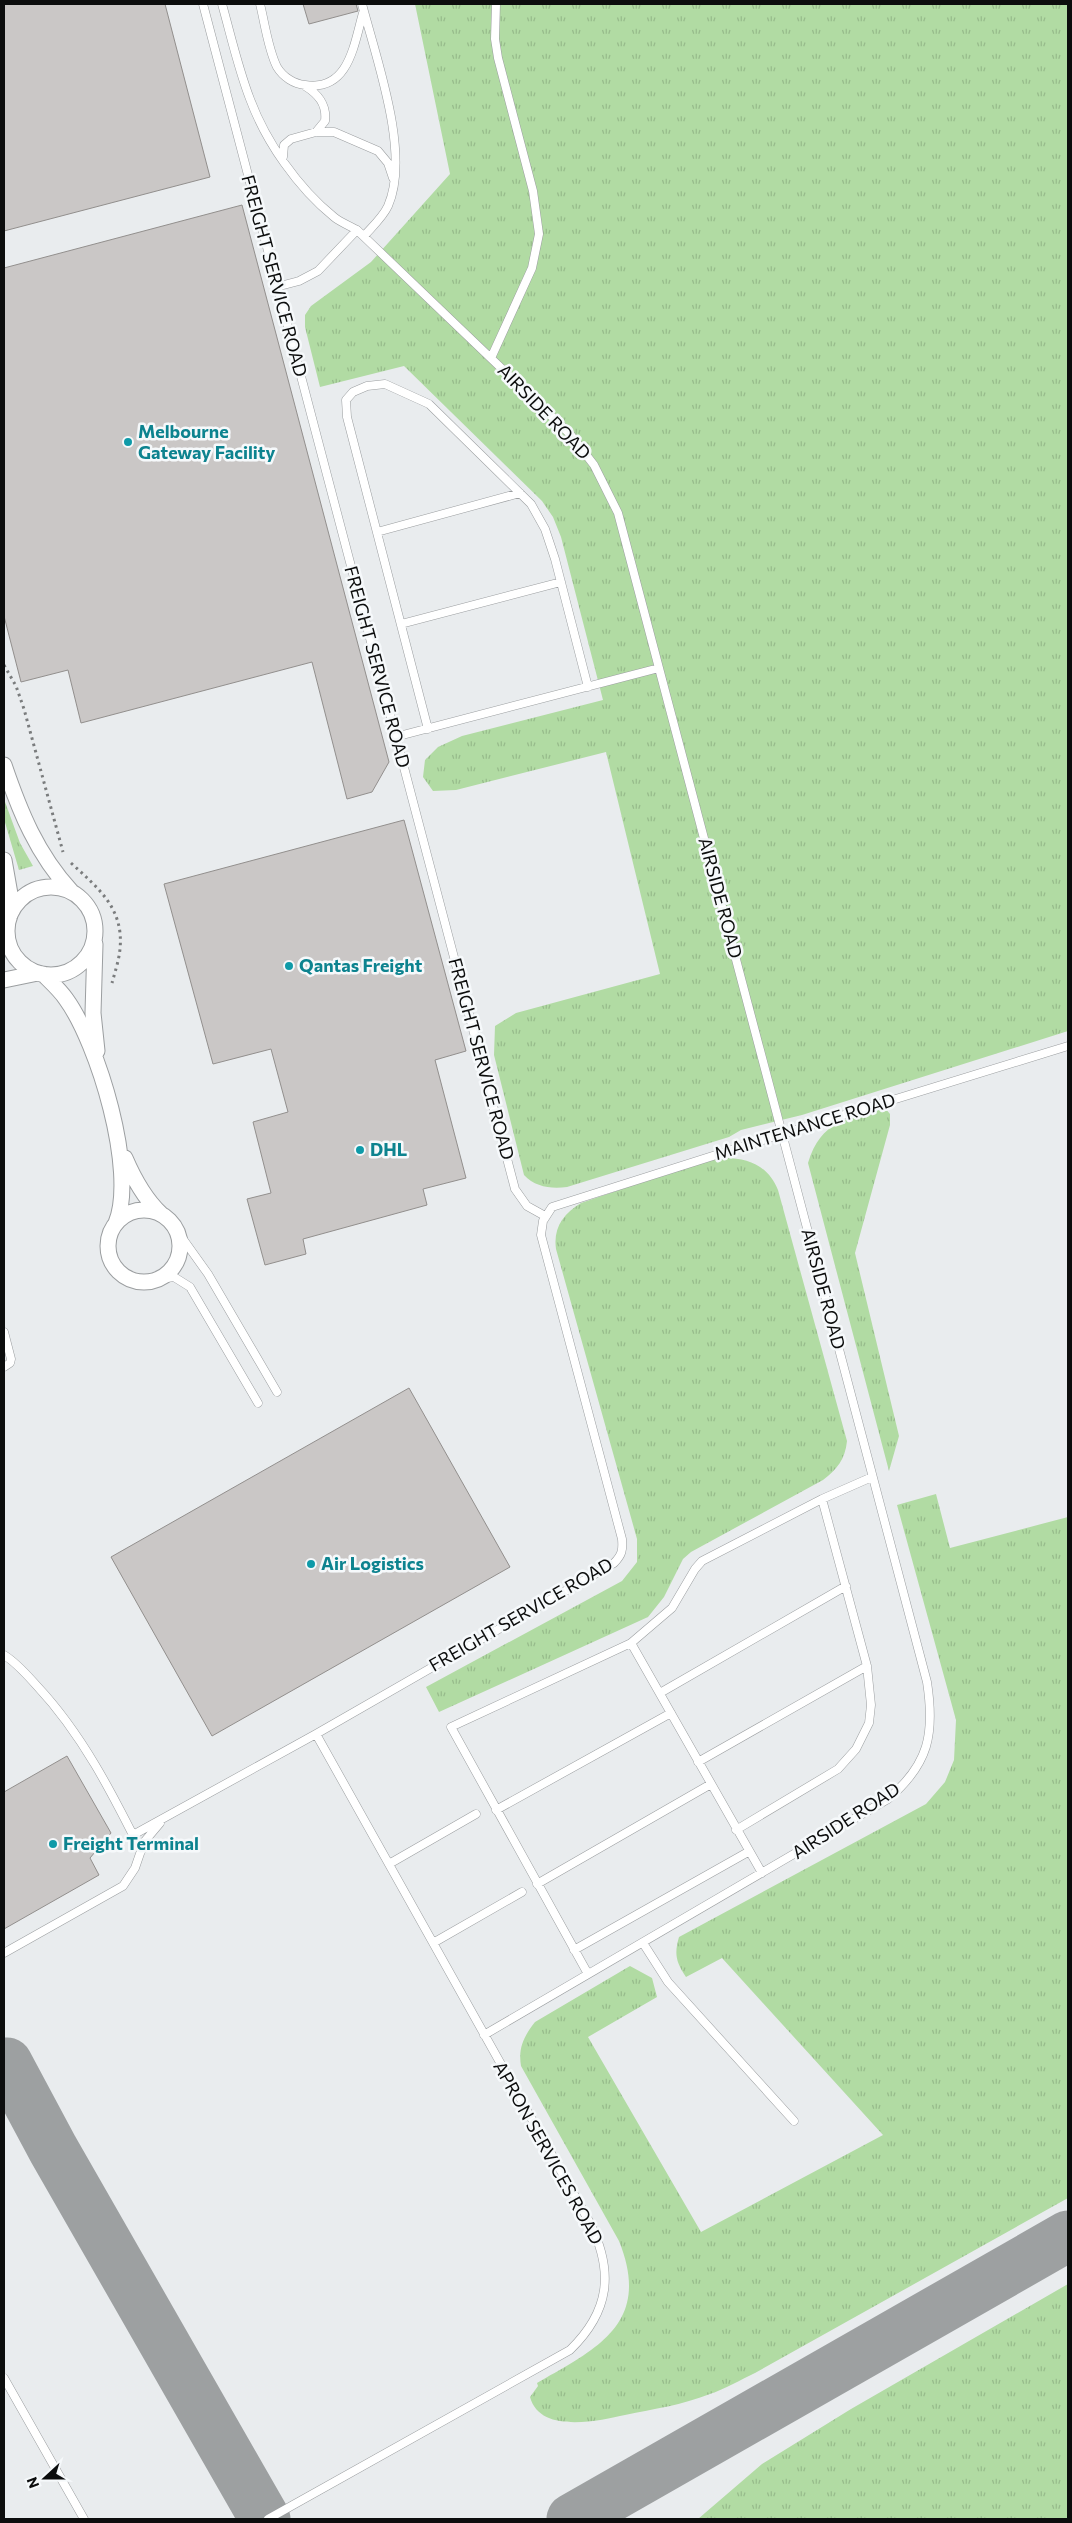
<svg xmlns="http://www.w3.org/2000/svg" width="1072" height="2523" font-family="Commissioner,sans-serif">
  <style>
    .grass { fill: url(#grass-tufts) }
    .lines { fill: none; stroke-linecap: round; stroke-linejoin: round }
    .taxiway { stroke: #9da0a1; stroke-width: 51 }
    .building { fill: #cac7c6; stroke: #928f8d }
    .service-casing { stroke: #9b9ea0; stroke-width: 9 }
    .minor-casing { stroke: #9b9ea0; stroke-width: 17 }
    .path { stroke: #7a7c7d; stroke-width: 3; stroke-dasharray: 2.5 4; stroke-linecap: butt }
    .service { stroke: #fff; stroke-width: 8 }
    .minor { stroke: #fff; stroke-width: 15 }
    .culture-dot { fill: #0f9aa8; stroke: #f6f9fb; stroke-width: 2 }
    .labels { text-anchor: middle; stroke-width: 5; stroke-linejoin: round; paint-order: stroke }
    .street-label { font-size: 18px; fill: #0c0d0d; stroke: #f6f9fb }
    .culture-label { font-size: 18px; font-weight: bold; fill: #0d838f; stroke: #f6f9fb; text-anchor: start }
  </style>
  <defs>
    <pattern id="grass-tufts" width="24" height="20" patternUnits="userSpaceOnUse" patternTransform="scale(1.25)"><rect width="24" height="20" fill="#b1dba3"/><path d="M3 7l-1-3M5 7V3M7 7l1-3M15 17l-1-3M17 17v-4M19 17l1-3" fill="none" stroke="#97bb8b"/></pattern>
  </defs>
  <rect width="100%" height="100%" fill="#e9ecee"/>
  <path class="grass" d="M 415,4 L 1068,4 L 1068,1031 L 802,1115 L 741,1130 L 729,1137 L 567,1187 C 551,1189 535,1187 524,1175 L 494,1055 L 495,1026 L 516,1013 L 660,974 L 606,752 L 456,790 L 433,791 L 423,777 L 425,760 L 438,747 L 462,736 L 603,700 L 561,537 L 553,517 L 542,501 L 404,366 L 320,387 L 305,327 L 305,315 L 311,306 L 371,262 L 450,174 Z
    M 4,799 L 20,843 L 33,866 L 19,870 L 4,819 Z
    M 885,1108 L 890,1114 L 890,1125 L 855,1253 L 899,1436 L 889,1471 L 808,1163 C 821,1120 847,1120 885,1108 Z
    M 721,1158 C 747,1157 768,1165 778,1190 L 847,1441 C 845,1460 837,1469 823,1480 L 691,1552 L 683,1559 L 664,1597 L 648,1617 L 439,1712 L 426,1687 L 622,1581 L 637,1562 L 637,1539 L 556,1249 C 553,1228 563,1214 581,1203 L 698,1163 Z
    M 936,1494 L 950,1548 L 1068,1517 L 1068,2198 L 755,2373 C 740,2380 725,2389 710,2394 C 682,2405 654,2409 625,2415 C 598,2421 540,2434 530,2397 L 538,2386 L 537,2383 C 598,2348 652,2323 619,2241 L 521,2066 C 518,2048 524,2036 535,2022 L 630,1966 L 652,1978 L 657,1997 L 588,2037 L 701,2232 L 883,2135 L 722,1958 L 686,1977 C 676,1962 674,1954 679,1937 L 926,1804 L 945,1782 L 954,1760 L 956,1720 L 897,1505 Z
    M 1068,2284 L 1068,2519 L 698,2519 L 762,2464 L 851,2409 Z"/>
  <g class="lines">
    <path class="taxiway" d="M 7,2063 L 53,2149 L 265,2519
      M 572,2519 L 1068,2236"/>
  </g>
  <path class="building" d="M 4,4 L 165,4 L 210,177 L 4,231 Z
    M 303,4 L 356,4 L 358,11 L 309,24 Z
    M 242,205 L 389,762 L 372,792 L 347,799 L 312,662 L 81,723 L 68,670 L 21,682 L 4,616 L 4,268 Z
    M 404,820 L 466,1051 L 435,1060 L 466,1178 L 423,1189 L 427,1205 L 303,1239 L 306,1254 L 265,1265 L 247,1199 L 271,1193 L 253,1122 L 288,1112 L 271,1049 L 213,1064 L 164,884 Z
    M 409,1388 L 510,1567 L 212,1736 L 111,1557 Z
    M 67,1756 L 111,1833 L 90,1858 L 99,1875 L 4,1929 L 4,1792 Z"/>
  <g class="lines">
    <defs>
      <path id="service" d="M 203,4 L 515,1189 L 527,1206 L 545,1216
        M 222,4 C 231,36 238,68 250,99 C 266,142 298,188 334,217 C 340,222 350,226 357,230 L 570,434 L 594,465 L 618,513 L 927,1682 C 935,1734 929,1764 888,1799 L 484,2035
        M 260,4 C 265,24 268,49 277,67 C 283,77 294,84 305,85 C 349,92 354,44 363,13
        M 362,4 C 376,58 411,154 388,206 C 383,217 372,227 364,236
        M 305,86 C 318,94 327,104 325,121 L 316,132
        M 283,157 L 284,145 L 291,139 L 316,132 L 334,132 L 378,151 L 388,163 L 393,178
        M 276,287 L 299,281 L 318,271 L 357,230
        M 491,358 L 532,268 L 539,234 L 533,191 L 498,58 L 495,39 L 496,4
        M 377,532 L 520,493
        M 401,624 L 561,582
        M 428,729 L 347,417 L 346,400 L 353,392 L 367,386 L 385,384 L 429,404 L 531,504 L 545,529 L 555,559 L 588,687
        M 395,737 L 659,668
        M 178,1232 L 208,1274 L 277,1392
        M 160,1279 L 174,1277 L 190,1287 L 258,1403
        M 4,1332 L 11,1359 L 10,1363 L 4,1367
        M 631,1643 L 672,1608 L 695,1569 L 702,1561 L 822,1499 L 872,1477
        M 4,1655 C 17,1663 27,1675 37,1686 C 82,1734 112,1793 141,1851
        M 660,1693 L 846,1586
        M 698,1762 L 867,1666
        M 496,1810 L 671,1713
        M 736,1830 L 838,1769 L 856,1749 L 869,1723 L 871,1705 L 867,1666 L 822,1499
        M 133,1835 L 316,1734 L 614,1563 C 622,1555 623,1550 622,1539 L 541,1235 L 543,1221 L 552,1207 L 782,1134 L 1068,1046
        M 389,1864 L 476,1814
        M 537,1884 L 711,1784
        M 433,1943 L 522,1892
        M 643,1943 L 668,1982 L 794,2121
        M 574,1950 L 748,1852
        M 4,1953 L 123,1886 L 135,1868 L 144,1842 L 160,1823
        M 588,1974 L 451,1727 L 631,1643 L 762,1873
        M 4,2378 L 84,2519
        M 268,2519 L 570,2350 C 610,2311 614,2272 590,2223 L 316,1734"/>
      <path id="minor" d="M 4,765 C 20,812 37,854 71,891
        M 4,860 L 10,894 L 10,915
        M7 931a44 44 0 1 1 88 0a44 44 0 1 1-88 0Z
        M 95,944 L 93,1013 L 97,1051
        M 43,974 C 51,982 60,990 66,999 C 98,1043 137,1172 116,1223
        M 4,980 L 38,973
        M 125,1158 C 134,1179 144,1198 161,1214
        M108 1246a36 36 0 1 1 72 0a36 36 0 1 1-72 0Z"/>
    </defs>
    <use href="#service" class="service-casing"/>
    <use href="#minor" class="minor-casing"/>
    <path class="path" d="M 4,665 L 16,686 L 24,709 L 63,852
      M 71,863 C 98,888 124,908 120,949 C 119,960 115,972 112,983"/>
    <use href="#service" class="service"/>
    <use href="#minor" class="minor"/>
  </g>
  <g class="culture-dot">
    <circle cx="128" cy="442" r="5"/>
    <circle cx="289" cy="966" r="5"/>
    <circle cx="360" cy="1150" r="5"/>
    <circle cx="311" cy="1564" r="5"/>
    <circle cx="53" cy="1844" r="5"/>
  </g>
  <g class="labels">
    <g class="street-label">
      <text transform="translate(274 276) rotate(75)" y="6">FREIGHT SERVICE ROAD</text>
      <text transform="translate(544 412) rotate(46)" y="6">AIRSIDE ROAD</text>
      <text transform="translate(377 667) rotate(75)" y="6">FREIGHT SERVICE ROAD</text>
      <text transform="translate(720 898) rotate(75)" y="6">AIRSIDE ROAD</text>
      <text transform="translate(481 1059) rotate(75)" y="6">FREIGHT SERVICE ROAD</text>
      <text transform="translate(805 1127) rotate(-17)" y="6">MAINTENANCE ROAD</text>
      <text transform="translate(823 1289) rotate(75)" y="6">AIRSIDE ROAD</text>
      <text transform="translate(521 1615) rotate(-30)" y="6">FREIGHT SERVICE ROAD</text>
      <text transform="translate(846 1821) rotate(-33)" y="6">AIRSIDE ROAD</text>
      <text transform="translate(548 2153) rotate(61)" y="6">APRON SERVICES ROAD</text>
    </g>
    <g class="culture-label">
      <text x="138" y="438">Melbourne<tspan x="138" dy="21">Gateway Facility</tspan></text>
      <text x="299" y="972">Qantas Freight</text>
      <text x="370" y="1156">DHL</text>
      <text x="321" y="1570">Air Logistics</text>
      <text x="63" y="1850">Freight Terminal</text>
    </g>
  </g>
  <rect width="1072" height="2523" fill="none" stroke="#0c0d0d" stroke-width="10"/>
  <g transform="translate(45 2478) rotate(249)" stroke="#f6f9fb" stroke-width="4" paint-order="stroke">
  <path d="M0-4L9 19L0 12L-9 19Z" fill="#0c0d0d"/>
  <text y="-8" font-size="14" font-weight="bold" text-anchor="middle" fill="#0c0d0d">N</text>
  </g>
</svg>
